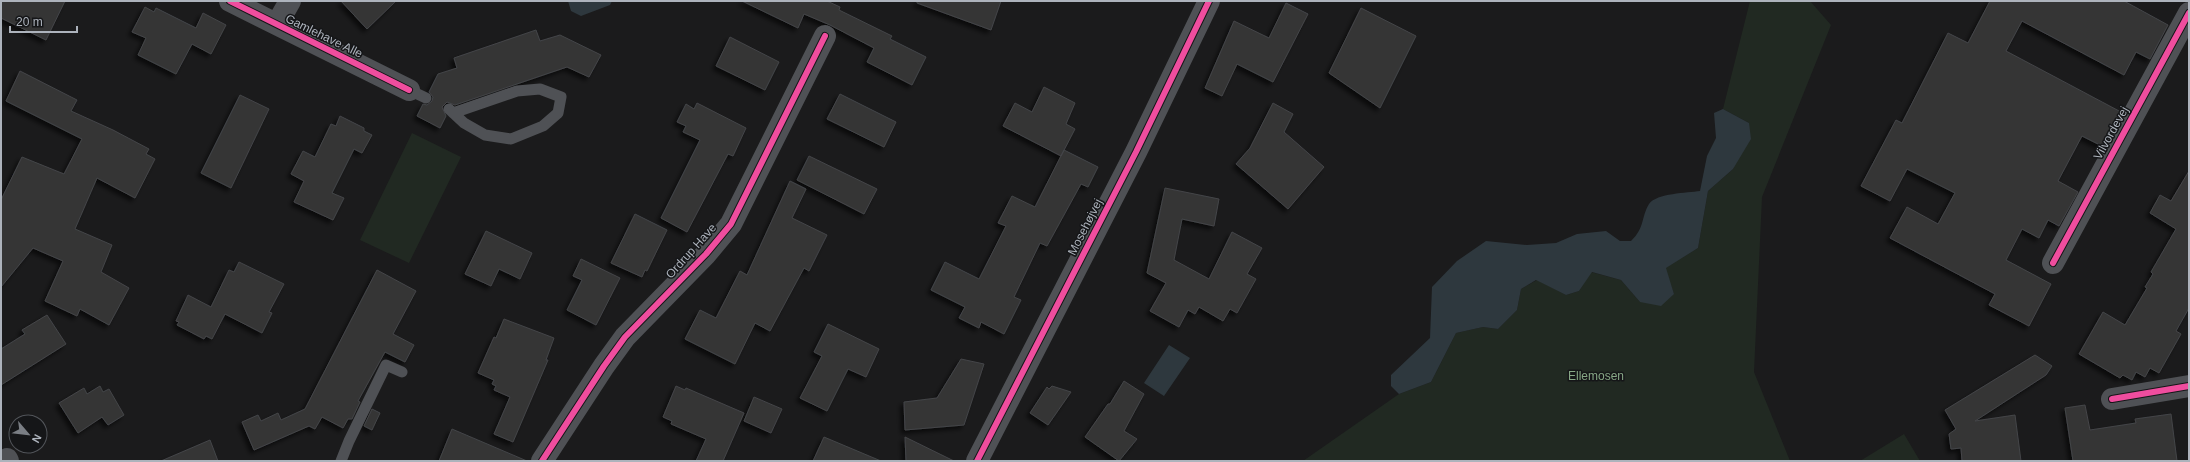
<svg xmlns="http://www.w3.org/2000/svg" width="2190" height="462" font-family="Helvetica,sans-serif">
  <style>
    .green { fill: #212922 }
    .water { fill: #2e383e }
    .building { fill: #343536; stroke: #444548; filter: url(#shadow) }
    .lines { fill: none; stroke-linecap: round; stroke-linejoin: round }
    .lane { stroke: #4f5155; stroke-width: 11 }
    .street { stroke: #4f5155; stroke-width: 22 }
    .cycleway-casing { stroke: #151618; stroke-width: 8 }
    .cycleway { stroke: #ef4d9e; stroke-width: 6 }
    .labels { text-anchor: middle; stroke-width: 3; stroke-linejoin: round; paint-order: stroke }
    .street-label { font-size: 12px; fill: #adb3bc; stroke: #151618 }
    .park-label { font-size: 12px; fill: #86a685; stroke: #151618 }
  </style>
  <defs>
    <filter id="shadow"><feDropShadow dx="-3.5" dy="3.5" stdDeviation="2" flood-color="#0009"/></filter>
  </defs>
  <rect width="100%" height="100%" fill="#1b1b1c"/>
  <path class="green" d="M 1750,1 L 1810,1 L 1831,25 L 1762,197 L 1754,372 L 1790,461 L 1303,461 L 1399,394 L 1431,382 L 1456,333 L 1483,327 L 1498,329 L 1517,310 L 1521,289 L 1537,280 L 1566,295 L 1579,291 L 1591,272 L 1621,280 L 1640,302 L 1674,294 L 1665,268 L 1698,248 L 1708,191 L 1733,169 L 1749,123 L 1723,109 Z
    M 412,133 L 461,157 L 409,263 L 360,240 Z
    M 1904,434 L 1920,461 L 1860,461 Z"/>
  <path class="water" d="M 568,1 L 612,1 L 610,5 L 581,16 L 571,11 Z
    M 1723,109 L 1749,123 L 1751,139 L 1733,169 L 1708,191 L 1698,248 L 1666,268 L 1674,294 L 1661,306 L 1640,302 L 1621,280 L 1592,272 L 1579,291 L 1566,295 L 1536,280 L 1521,289 L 1517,310 L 1498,329 L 1483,327 L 1456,333 L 1431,382 L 1399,394 L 1391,386 L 1391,375 L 1430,338 L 1432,287 L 1457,261 L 1486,241 L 1527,245 L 1556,243 L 1577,234 L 1606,231 L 1620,241 L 1631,241 C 1645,228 1641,217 1649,204 C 1657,193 1687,193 1700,191 L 1707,156 L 1716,138 L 1714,113 Z
    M 1169,345 L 1190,358 L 1164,396 L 1144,383 Z"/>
  <path class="building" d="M 1,1 L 65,1 L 46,40 L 1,18 Z
    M 341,1 L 396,1 L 367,29 Z
    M 742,1 L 827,1 L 840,7 L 839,10 L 892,36 L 890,39 L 926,57 L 912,85 L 867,62 L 874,48 L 830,25 L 804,14 L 798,28 Z
    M 917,1 L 1001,1 L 991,30 L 917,3 Z
    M 1990,1 L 2124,1 L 2168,25 L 2150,59 L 2136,52 L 2124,75 L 2022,21 L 2006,51 L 2121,112 L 2102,146 L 2082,136 L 2058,181 L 2078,192 L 2059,226 L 2048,220 L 2039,238 L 2022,229 L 2006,260 L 2051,284 L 2029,326 L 1989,305 L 1995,294 L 1890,238 L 1907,207 L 1938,224 L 1955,193 L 1907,169 L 1890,201 L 1861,186 L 1896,120 L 1902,123 L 1948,33 L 1968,43 Z
    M 1286,3 L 1308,14 L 1273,82 L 1237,64 L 1222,96 L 1205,88 L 1234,21 L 1269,38 Z
    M 145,7 L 154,12 L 156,8 L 196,28 L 203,13 L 226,25 L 211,54 L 192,44 L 176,74 L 138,55 L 146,38 L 132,32 Z
    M 1361,8 L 1416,36 L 1380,108 L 1329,73 Z
    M 536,30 L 540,41 L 560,35 L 601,55 L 589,77 L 567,67 L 455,105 L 447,102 L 442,107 L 446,116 L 440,128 L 417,116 L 423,104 L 427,105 L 432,101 L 433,97 L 429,92 L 438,74 L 457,68 L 454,58 Z
    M 730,37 L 779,62 L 765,90 L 716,66 Z
    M 20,71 L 77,100 L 71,111 L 113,130 L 149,149 L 146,154 L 155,159 L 135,198 L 97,178 L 75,229 L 112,245 L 101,272 L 129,288 L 109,325 L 80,309 L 77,316 L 45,301 L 63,261 L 33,248 L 1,287 L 1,200 L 22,157 L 64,174 L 82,139 L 6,101 Z
    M 1044,87 L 1075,103 L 1066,124 L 1075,129 L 1061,156 L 1003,126 L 1015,103 L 1032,112 Z
    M 840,94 L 896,122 L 884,147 L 827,119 Z
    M 240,95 L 269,109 L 231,188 L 201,173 Z
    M 697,103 L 746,128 L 733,156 L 728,154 L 687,232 L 661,218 L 700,140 L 683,132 L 686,126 L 677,122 L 686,104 L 694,109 Z
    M 1273,103 L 1293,114 L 1284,132 L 1324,167 L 1288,209 L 1236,164 L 1250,148 Z
    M 340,116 L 364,128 L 364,131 L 372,135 L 362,153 L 354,149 L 332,193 L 344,198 L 333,220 L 294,202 L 304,181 L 291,174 L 303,151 L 315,157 L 331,124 L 336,126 Z
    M 1064,150 L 1098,167 L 1088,187 L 1081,184 L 1047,246 L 1040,243 L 1014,297 L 1021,300 L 1004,334 L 981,322 L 979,328 L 959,318 L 965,307 L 931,290 L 945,262 L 979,279 L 1006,226 L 998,223 L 1012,196 L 1035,207 Z
    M 809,156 L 877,189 L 864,214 L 797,180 Z
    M 2189,171 L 2189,308 L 2176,331 L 2181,334 L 2159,373 L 2150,368 L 2145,377 L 2136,372 L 2132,380 L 2123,375 L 2120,378 L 2079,354 L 2103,312 L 2125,325 L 2147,288 L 2145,287 L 2153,274 L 2151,272 L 2176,229 L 2150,213 L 2160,195 L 2171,201 Z
    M 790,181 L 806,189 L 792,218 L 827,235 L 809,271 L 804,268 L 770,331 L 755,323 L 735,364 L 685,339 L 700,310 L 716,318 L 740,271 L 747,275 Z
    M 1165,188 L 1219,199 L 1214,226 L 1182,219 L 1174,260 L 1209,279 L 1232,232 L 1262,248 L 1247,274 L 1256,279 L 1237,313 L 1230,309 L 1223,321 L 1199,307 L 1195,314 L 1188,310 L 1179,327 L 1150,311 L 1166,283 L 1147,273 Z
    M 635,214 L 667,230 L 647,271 L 645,270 L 642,277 L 611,263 Z
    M 486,231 L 532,253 L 520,279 L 499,269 L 491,286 L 465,274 Z
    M 581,259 L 620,278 L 596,325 L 567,310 L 582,280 L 573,276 Z
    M 239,262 L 284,284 L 269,312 L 272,313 L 262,333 L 225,314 L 212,339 L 206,336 L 204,339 L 177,325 L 179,322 L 176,321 L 188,295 L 211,307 L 229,270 L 234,272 Z
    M 377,270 L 416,291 L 393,334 L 414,345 L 405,362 L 385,352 L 358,401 L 360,402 L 352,419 L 348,419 L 343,428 L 322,417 L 315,429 L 309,426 L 254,450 L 242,422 L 258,415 L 261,421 L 278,413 L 281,420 L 305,409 Z
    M 47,315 L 66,344 L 1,385 L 1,349 L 25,334 L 22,330 Z
    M 504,319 L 554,338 L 546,360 L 548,360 L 513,442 L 494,434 L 510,397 L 494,390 L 496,386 L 492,384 L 494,380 L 478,373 L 494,337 L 496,338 Z
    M 828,324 L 879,349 L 866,377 L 848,369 L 827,411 L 800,398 L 822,356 L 814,352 Z
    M 2035,355 L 2052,366 L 2046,375 L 1975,421 L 2015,415 L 2021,461 L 1962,461 L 1961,448 L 1951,449 L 1949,434 L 1956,429 L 1945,410 Z
    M 961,359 L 984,364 L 964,425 L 905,430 L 904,402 L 937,398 Z
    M 1124,381 L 1144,394 L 1124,431 L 1137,439 L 1119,461 L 1085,437 L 1108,404 L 1110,404 Z
    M 100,386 L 103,392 L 109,389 L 124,415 L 108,425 L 102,417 L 78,433 L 59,403 L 84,388 L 87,394 Z
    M 676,386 L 685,390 L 686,388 L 744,413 L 723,461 L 696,461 L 706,439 L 671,424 L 672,421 L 663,417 Z
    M 1052,386 L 1071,392 L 1048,425 L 1030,413 L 1047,387 L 1049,389 Z
    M 754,397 L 782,409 L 771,433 L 744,421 Z
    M 2085,405 L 2090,430 L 2136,423 L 2135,419 L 2171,414 L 2177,461 L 2073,461 L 2065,408 Z
    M 372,409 L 380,413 L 372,430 L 364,426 Z
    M 452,429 L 527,461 L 439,461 Z
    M 824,437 L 881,461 L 813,461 Z
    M 905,437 L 954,461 L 906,461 Z
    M 210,440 L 218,461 L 161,461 Z"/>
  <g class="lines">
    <path class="lane" d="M 409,90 L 426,98
      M 449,109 L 464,123 L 485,135 L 511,139 L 543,126 L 558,113 L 561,97 L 540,89 L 517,91 L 453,113
      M 341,461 L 349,441 L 386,365 L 402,372"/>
    <path class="street" d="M 230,1 L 409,90
      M 277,24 L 290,1
      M 2053,263 L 2189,13
      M 2112,399 L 2189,386
      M 7,459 L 8,461
      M 542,461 L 604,366 L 625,337 L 706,254 L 731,224 L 825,36
      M 977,461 L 1136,152 L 1209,1"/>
    <defs>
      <path id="cycleway" d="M 230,1 L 409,90
        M 2053,263 L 2189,13
        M 2112,399 L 2189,386
        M 542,461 L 604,366 L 625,337 L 706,254 L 731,224 L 825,36
        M 977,461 L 1136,152 L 1209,1"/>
    </defs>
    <use href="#cycleway" class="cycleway-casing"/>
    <use href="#cycleway" class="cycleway"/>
  </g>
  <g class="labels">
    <g class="street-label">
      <text transform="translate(324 36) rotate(26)" y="4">Gamlehave Alle</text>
      <text transform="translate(2111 133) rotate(-61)" y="4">Vilvordevej</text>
      <text transform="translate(1085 227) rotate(-63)" y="4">Mosehøjvej</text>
      <text transform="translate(691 251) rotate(-48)" y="4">Ordrup Have</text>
    </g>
    <g class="park-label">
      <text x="1596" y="380">Ellemosen</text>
    </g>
  </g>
  <rect width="2190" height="462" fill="none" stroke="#adb3bc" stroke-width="4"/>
  <g transform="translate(28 434) rotate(118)"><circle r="19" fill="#151618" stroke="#52555a"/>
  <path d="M0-3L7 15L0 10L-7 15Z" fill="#7a7e84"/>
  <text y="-6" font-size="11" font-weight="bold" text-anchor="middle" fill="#adb3bc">N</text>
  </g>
  <path d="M10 26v6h67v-6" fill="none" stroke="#adb3bc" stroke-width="2"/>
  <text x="16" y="26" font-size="12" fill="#adb3bc" stroke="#151618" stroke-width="3" paint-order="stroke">20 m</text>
</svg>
